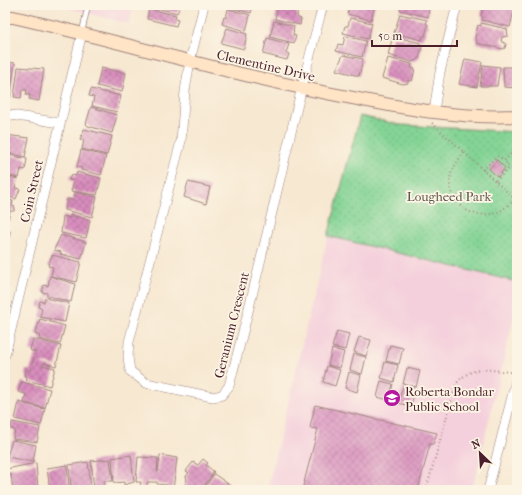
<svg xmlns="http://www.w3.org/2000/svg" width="522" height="495" font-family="'IM FELL French Canon',serif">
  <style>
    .built { fill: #f4cfdc }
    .park { fill: url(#park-dots); stroke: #677a60 }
    .building { fill: url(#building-cross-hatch) }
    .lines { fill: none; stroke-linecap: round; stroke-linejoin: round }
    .lane-casing { stroke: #a0847e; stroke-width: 6 }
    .street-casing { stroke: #a0847e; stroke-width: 10 }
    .secondary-casing { stroke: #a0847e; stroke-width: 14 }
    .path { stroke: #a0847e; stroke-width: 2; stroke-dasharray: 1 3; stroke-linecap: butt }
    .lane { stroke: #fff; stroke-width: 4.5 }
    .street { stroke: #fff; stroke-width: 9 }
    .secondary { stroke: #ffe4c6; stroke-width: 12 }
    .labels { text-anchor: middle; stroke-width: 3.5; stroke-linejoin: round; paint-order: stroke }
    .street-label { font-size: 13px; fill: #4a1f2b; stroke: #fcf5e5 }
    .park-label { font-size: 13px; fill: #5b554b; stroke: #fcf5e5 }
    .poi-label { font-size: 13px; fill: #4a1f2b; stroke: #fcf5e5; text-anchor: start }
  </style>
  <defs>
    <pattern id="park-dots" width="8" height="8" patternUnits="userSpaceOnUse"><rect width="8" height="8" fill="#84d495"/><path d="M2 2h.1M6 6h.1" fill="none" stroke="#74b681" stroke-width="1.8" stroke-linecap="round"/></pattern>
    <pattern id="building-cross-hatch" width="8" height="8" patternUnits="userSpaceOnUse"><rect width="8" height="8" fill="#d98ebe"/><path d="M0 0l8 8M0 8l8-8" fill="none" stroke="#b2739b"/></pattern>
  </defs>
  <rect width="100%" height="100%" fill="#fcf5e5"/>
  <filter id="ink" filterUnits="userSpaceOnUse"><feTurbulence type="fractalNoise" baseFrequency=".025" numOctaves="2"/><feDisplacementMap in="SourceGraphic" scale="8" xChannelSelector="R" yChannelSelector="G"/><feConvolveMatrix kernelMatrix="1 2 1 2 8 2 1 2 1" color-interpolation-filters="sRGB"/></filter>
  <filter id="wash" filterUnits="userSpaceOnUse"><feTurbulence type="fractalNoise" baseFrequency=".012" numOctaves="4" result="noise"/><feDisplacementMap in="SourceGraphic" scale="16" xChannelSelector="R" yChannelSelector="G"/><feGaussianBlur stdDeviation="0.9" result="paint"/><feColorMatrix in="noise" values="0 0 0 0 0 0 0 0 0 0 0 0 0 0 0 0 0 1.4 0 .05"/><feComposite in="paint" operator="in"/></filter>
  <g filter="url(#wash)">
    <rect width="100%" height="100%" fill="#f7e8d1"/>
    <path class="built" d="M 57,5 L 134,5 L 129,24 Z
      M 328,236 L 517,282 L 517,305 L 472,490 L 267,490 Z"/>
    <path class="park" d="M 360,116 L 401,125 L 517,132 L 517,282 L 328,236 Z"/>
    <g id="blocks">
      <path class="building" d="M 181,5 L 177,13 L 147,6 L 147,5 Z
        M 227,5 L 253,5 L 251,13 L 226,7 Z
        M 278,5 L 299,8 L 297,14 L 298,18 L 301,19 L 300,25 L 275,19 Z
        M 353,5 L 375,5 L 371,20 L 347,14 L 349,8 L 352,9 Z
        M 401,5 L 429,5 L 428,17 L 400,10 Z
        M 483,5 L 505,5 L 515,7 L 510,27 L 482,20 L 483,17 L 481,16 Z
        M 149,9 L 176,15 L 175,19 L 178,20 L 176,26 L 147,19 Z
        M 228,9 L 250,15 L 246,31 L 222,24 L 224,17 L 226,18 Z
        M 400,14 L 427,20 L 426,24 L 428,25 L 425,36 L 423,36 L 422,40 L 394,33 Z
        M 350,18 L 372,23 L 368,39 L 343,33 L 345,26 L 348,26 Z
        M 274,21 L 294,26 L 293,35 L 296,36 L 294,43 L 270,37 Z
        M 481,23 L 507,29 L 508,36 L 502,37 L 501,41 L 506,44 L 505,48 L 503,49 L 476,43 L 477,39 L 475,38 L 478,25 L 481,26 Z
        M 227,28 L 247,34 L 244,49 L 221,43 Z
        M 345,36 L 366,41 L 362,57 L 336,51 L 338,44 L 343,45 Z
        M 393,36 L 420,43 L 419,45 L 422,46 L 419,59 L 412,62 L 388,55 Z
        M 267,38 L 289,44 L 286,53 L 289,54 L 287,60 L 263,54 Z
        M 343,55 L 363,59 L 359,76 L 336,70 Z
        M 388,58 L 412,64 L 411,68 L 415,69 L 412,81 L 408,80 L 408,83 L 403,84 L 382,78 Z
        M 465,59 L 482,62 L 477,87 L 459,84 Z
        M 5,62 L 15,63 L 10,98 L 5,97 Z
        M 483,65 L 500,67 L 497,86 L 480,86 Z
        M 18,67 L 44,69 L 39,101 L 29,99 L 30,95 L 26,95 L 27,90 L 22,90 L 21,98 L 14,97 Z
        M 503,67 L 517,67 L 517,88 L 504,87 Z
        M 101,68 L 126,73 L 122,92 L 97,86 Z
        M 91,89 L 121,96 L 117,112 L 92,106 L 94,97 L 89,96 Z
        M 91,107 L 117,115 L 112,133 L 88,126 L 86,124 Z
        M 84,129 L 112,136 L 107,155 L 82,149 L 84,140 L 80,140 Z
        M 5,135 L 29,138 L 25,157 L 5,152 Z
        M 81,150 L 106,156 L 101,175 L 81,170 L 82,168 L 77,167 Z
        M 5,154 L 27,159 L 25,170 L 21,169 L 19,178 L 5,175 Z
        M 497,160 L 505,168 L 498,177 L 489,169 Z
        M 77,172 L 101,178 L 97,195 L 71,191 L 74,181 L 69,180 L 71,175 L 76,176 Z
        M 5,176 L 18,179 L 15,188 L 20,189 L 16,199 L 5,196 Z
        M 188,182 L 210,187 L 206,204 L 184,197 Z
        M 75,192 L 97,197 L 92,217 L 65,210 L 67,199 L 73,200 Z
        M 5,199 L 13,201 L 12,206 L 15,207 L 14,211 L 10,211 L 8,220 L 5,220 Z
        M 70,215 L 90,220 L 86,238 L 61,233 L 63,216 L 70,218 Z
        M 5,230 L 10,231 L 7,242 L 5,241 Z
        M 61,235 L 86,242 L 81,259 L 60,254 L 61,252 L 54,250 Z
        M 52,255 L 81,262 L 76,282 L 51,276 L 53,267 L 48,266 Z
        M 50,276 L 75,284 L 71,302 L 47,296 L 47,293 L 42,292 L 44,285 L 48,286 Z
        M 45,298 L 69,303 L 65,322 L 40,317 L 42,308 L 38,307 L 40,301 L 44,302 Z
        M 40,319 L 65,326 L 60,344 L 39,339 L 40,336 L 35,334 Z
        M 337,331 L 349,334 L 345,350 L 332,347 Z
        M 359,337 L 371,340 L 366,356 L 354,352 Z
        M 33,339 L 61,346 L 56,366 L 43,363 L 42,365 L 55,368 L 50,386 L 26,380 L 27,377 L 25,375 L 26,370 L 30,370 L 36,352 L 30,350 Z
        M 390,345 L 403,348 L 399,364 L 386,361 Z
        M 332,349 L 344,352 L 340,368 L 328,365 Z
        M 354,354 L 366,357 L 362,374 L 350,370 Z
        M 385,362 L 398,365 L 394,382 L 381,378 Z
        M 327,366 L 340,370 L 335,386 L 323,382 Z
        M 407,368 L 420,371 L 416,387 L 403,384 Z
        M 349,372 L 361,375 L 357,392 L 345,388 Z
        M 381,381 L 393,384 L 389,400 L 377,397 Z
        M 22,382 L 50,389 L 45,408 L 24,403 L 26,394 L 18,392 Z
        M 403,386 L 415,390 L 411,406 L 398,403 Z
        M 19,402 L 45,409 L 41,425 L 15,419 Z
        M 315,405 L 437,433 L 433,444 L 430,444 L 418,490 L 302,490 L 318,429 L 310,428 Z
        M 12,422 L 40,427 L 37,442 L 13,439 L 15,430 L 11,429 Z
        M 12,440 L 36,445 L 33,462 L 7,457 Z
        M 131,455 L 134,482 L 124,485 L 124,482 L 114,483 L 112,458 Z
        M 160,455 L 177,458 L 173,490 L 166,490 L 167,485 L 157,484 L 157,482 L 147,482 L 147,487 L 140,487 L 141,482 L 136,482 L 138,457 L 158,458 L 157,472 L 158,472 Z
        M 110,459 L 113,481 L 104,481 L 105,490 L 94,490 L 91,461 Z
        M 203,459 L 208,463 L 206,465 L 214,472 L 201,490 L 190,488 L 189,490 L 185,487 L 187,485 L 185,483 L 187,480 L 186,476 L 189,473 L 186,471 L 193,462 L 198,465 Z
        M 88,462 L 91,487 L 87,490 L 81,490 L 81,487 L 71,488 L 69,465 Z
        M 36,463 L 38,490 L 13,490 L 11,474 L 7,474 L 6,469 Z
        M 67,465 L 69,487 L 61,488 L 61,490 L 50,490 L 47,468 Z
        M 214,474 L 231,486 L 228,490 L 203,490 Z"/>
    </g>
  </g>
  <g filter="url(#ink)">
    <use href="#blocks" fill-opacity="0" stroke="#a0847e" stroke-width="1"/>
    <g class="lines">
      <defs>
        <path id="lane" d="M 82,32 L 88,5"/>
        <path id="street" d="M 204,5 L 190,61 L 185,91 L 181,141 L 129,342 L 128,357 L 130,371 L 146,383 L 213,397 L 222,395 L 229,386 C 263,260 289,131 323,5
          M 434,111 L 440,72 L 457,5
          M 5,114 L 60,123
          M 5,355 L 82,33
          M 488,490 L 517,377"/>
        <path id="secondary" d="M 5,17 L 13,17 C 128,43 241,78 358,99 C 409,109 464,119 517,116"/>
      </defs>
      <use href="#lane" class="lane-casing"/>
      <use href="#street" class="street-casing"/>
      <use href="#secondary" class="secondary-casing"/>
      <path class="path" d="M 432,123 L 517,201
        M 464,152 C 458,161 451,169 450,180 C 448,206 475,221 498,212 C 504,209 510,203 516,200
        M 483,170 L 497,156 L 505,160 L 517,147
        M 496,181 L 509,168 L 505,160
        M 426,490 L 456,384 C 473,364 486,370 510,372"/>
      <use href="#lane" class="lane"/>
      <use href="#street" class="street"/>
      <use href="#secondary" class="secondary"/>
    </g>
  </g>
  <defs>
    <symbol id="school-disc" viewBox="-11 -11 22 22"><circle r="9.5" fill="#b5179e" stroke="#fcf5e5"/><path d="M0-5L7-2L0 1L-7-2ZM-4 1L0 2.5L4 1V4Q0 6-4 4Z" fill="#fff"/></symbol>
  </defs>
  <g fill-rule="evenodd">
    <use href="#school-disc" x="382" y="388" width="20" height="20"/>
  </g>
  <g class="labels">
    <g class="street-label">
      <text transform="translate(266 65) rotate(13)" y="5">Clementine Drive</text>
      <text transform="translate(31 191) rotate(-77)" y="5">Coin Street</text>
      <text transform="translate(231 325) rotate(-76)" y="5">Geranium Crescent</text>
    </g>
    <g class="park-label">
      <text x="449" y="201">Lougheed Park</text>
    </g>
    <g class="poi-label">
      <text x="405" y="396">Roberta Bondar<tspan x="405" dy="15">Public School</tspan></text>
    </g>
  </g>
  <rect width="522" height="495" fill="none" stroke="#fcf5e5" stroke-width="20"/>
  <g transform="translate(480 453) rotate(335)" stroke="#fcf5e5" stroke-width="3" paint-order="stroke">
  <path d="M0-3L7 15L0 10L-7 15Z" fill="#4a1f2b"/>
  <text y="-6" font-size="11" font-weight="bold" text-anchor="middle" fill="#4a1f2b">N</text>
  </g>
  <path d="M372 40v6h85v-6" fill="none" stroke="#4a1f2b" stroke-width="2"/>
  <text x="378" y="40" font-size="12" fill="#4a1f2b" stroke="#fcf5e5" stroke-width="3" paint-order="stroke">50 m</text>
</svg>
